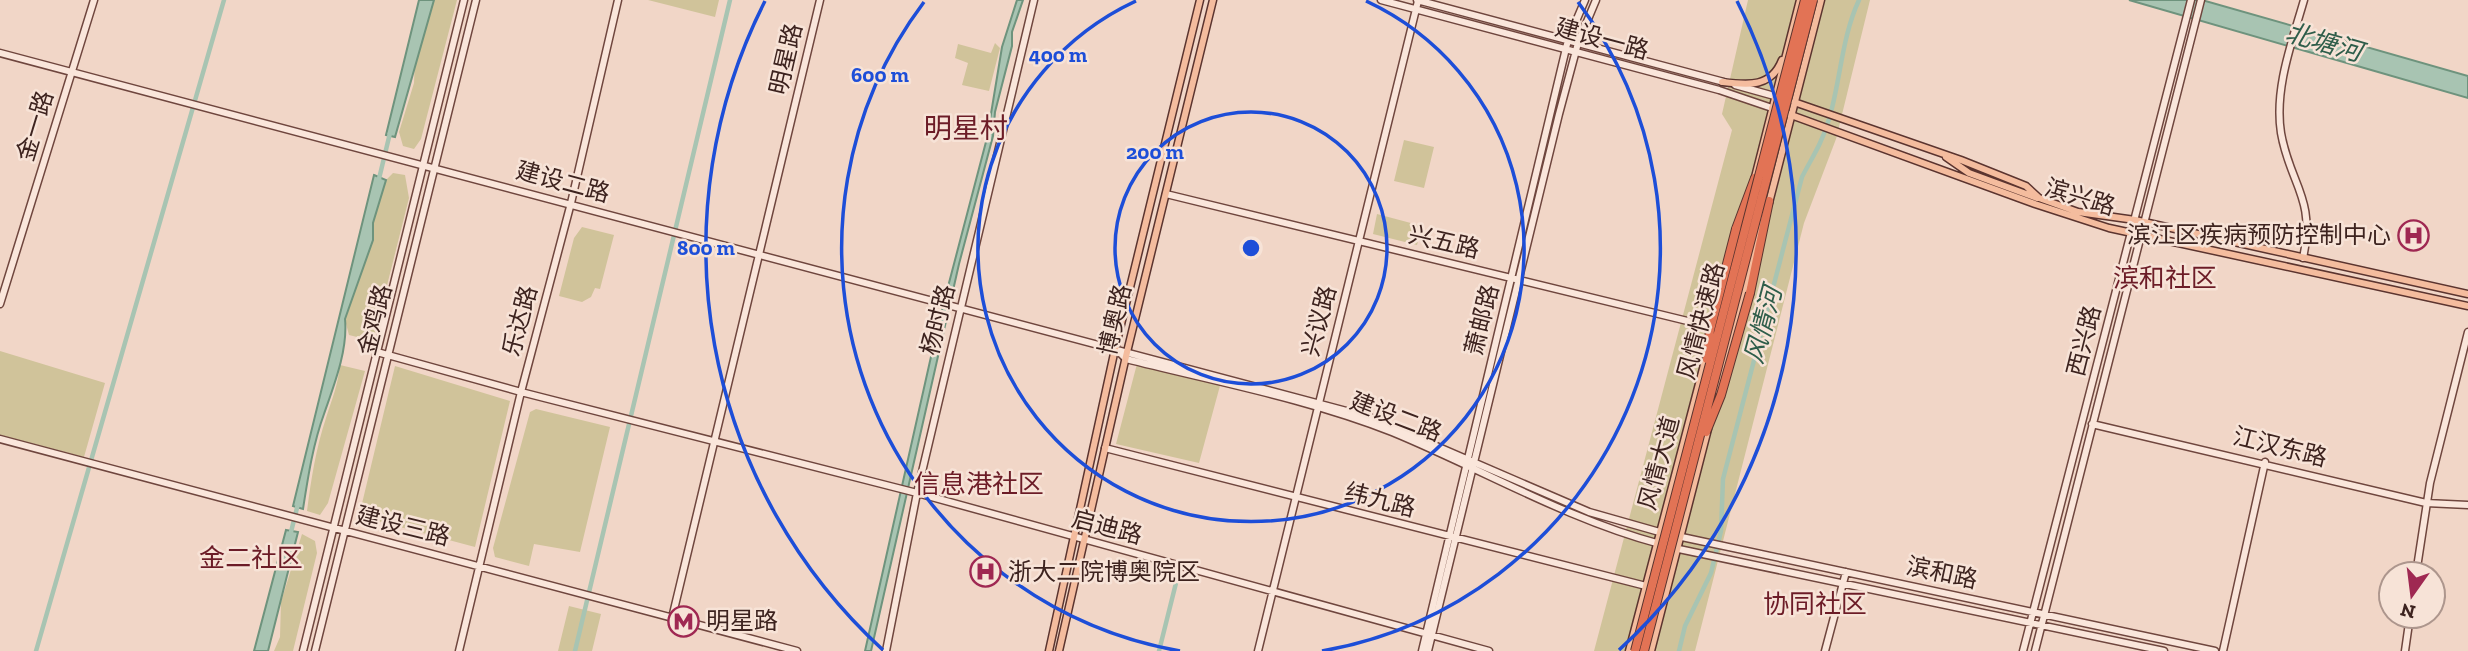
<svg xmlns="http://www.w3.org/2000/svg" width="2468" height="651" font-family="'Zilla Slab','Noto Sans SC',serif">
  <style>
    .green { fill: #d0c39a }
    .water { fill: #a8c4b2; stroke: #6e937d; stroke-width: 2 }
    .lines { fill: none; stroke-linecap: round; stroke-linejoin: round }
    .canal { stroke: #a8c4b2; stroke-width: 4.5 }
    .secondary-casing { stroke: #6f463e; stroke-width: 9 }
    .primary-casing { stroke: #5b342f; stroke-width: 9 }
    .highway-casing { stroke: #5b342f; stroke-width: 10 }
    .secondary { stroke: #fae6db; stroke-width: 6 }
    .primary { stroke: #f4bc9e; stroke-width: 6 }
    .highway { stroke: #e27355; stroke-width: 8 }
    .highway-bridge-casing { stroke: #5b342f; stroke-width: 10; stroke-linecap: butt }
    .highway-bridge { stroke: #e27355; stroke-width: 8 }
    .ring { fill: none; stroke: #1d4ed8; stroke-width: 3.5 }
    .labels { text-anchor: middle; stroke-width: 5; stroke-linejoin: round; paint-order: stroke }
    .street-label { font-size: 24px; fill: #3d231f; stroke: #f7e3d7 }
    .poi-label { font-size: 24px; fill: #3d231f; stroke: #f7e3d7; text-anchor: start }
    .water-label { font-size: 26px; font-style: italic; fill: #2e5d4a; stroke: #f7e3d7 }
    .neighbourhood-label { font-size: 26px; fill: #6c1c27; stroke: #f7e3d7 }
    .quarter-label { font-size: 28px; fill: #6c1c27; stroke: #f7e3d7 }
    .centre { fill: #1d4ed8; stroke: #f7e3d7; stroke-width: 3.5 }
    .ring-label { font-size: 21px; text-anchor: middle; font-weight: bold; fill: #1d4ed8; stroke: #f7e3d7; stroke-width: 5; stroke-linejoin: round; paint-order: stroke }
  </style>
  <rect width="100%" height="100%" fill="#f1d6c7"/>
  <path class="green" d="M 434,0 L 457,0 L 421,139 L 414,149 L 403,146 L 399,132 L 414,83 L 415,58 Z
    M 648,0 L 719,0 L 715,17 Z
    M 1748,0 L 1870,0 L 1836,139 L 1804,223 L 1695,651 L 1594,651 L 1732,130 L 1722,114 Z
    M 995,43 L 1000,48 L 989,91 L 962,85 L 968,63 L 955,58 L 958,44 L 991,53 Z
    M 1404,140 L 1434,147 L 1424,188 L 1394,181 Z
    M 393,173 L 405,175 L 409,198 L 373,341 L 349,335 L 345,320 L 373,240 L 373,223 L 386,180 Z
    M 1377,214 L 1422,226 L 1417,245 L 1373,234 Z
    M 582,227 L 614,235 L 600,289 L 595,288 L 591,297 L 582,302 L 559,296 L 574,238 Z
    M 0,351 L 105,383 L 84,457 L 0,435 Z
    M 1138,360 L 1221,382 L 1199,463 L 1116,444 Z
    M 340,365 L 365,371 L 328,503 L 320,515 L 307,511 C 311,480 316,448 326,418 C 332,399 338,385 340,365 Z
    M 395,366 L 510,401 L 475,547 L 359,516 Z
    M 536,409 L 610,427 L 580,552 L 534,544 L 529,566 L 495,557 L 493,548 L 530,412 Z
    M 302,534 L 315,541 L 317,553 L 293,651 L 274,651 L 280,637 L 281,602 Z
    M 569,606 L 601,614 L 592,651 L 558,651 Z"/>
  <path class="water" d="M 419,0 L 434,0 L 395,137 L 386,135 Z
    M 1017,0 L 1023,0 L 1012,32 L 1012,46 L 995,112 L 993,136 L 959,264 L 871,651 L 865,651 L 939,321 L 987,138 L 1002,47 Z
    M 2129,0 L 2202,0 L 2468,76 L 2468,98 Z
    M 374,175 L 386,180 L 373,223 L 373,240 L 345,319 C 348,350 334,385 324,414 C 313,444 308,477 303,509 L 293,506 Z
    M 286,530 L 298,532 L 268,651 L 254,651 Z"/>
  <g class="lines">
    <path class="canal" d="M 378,183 L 390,133
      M 290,536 L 298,504
      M 36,651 L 224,0
      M 575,651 L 730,0
      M 1159,651 L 1177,579
      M 1679,651 L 1685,626 L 1711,573 L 1721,531 L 1723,479 L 1802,177 C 1808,165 1815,154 1820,143 C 1841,98 1838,45 1859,0"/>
    <defs>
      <path id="secondary" d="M 1381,0 L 1719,90 L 1772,108
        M 1417,0 L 1724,82
        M 0,53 L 1369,417 L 1589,512 L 1663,533
        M 1735,85 L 1778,97
        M 1166,194 L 1712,327
        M 2303,258 C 2316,197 2290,185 2281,133 C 2274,89 2292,42 2304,0
        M 0,304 L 94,0
        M 1117,350 L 1126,359 C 1213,381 1309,399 1392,432 C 1482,469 1566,519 1660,544
        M 377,352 L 521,392 L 917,493 L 1489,651
        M 2092,424 L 2426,503 L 2468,505
        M 0,439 L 797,651
        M 1105,448 L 1646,586
        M 1677,536 L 2215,651
        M 1674,548 L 2164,651
        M 2416,574 L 2430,483 L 2468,332
        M 672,618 L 820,0
        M 303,651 L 464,0
        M 315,651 L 476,0
        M 459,651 L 521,392 L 571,203 L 618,0
        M 886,651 L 917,493 L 1034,0
        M 1258,651 L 1418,1
        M 1422,651 L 1568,40 L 1585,0
        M 1428,651 L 1559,114 L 1578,43 L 1596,0
        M 1825,651 L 1846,572
        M 2023,651 L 2191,0
        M 2035,651 L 2201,0
        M 2223,651 L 2265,462
        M 2405,651 L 2410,616"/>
      <path id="primary" d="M 1722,82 C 1748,85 1771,88 1782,60
        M 1794,102 L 1961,160 L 2026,186 L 2039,198 L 2078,212 L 2135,220 L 2468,294
        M 1772,108 L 2035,204 L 2109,228 L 2468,306
        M 1946,157 L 1969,173 L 2037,198
        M 1754,181 L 1800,0
        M 1769,203 L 1821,0
        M 1722,299 L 1743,222
        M 1715,402 L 1763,216
        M 1049,651 L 1115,349 L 1200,0
        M 1059,651 L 1127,352 L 1213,0
        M 1629,651 L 1706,357
        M 1651,651 L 1708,429"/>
      <path id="highway" d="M 1736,229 L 1755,178
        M 1750,293 L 1769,201"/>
    </defs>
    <use href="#secondary" class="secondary-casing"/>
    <use href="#primary" class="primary-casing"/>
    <use href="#highway" class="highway-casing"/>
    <use href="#secondary" class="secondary"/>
    <use href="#primary" class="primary"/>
    <use href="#highway" class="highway"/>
    <defs>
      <path id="highway-bridge" d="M 1707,359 L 1710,330 L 1736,229
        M 1706,432 L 1721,395 L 1750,293
        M 1635,651 L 1805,0
        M 1644,651 L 1813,0"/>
    </defs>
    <use href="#highway-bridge" class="highway-bridge-casing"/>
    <use href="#highway-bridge" class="highway-bridge"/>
  </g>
  <g class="ring">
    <circle cx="1251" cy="248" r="136"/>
    <path d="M1366 1A273 273 0 1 1 1136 1"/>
    <path d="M1180 651A409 409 0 0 1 924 2M1578 2A409 409 0 0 1 1322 651"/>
    <path d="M883 650A545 545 0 0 1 765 1M1737 1A545 545 0 0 1 1619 650"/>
  </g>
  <defs>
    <symbol id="hospital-ring" viewBox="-11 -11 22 22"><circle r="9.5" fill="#f7e3d7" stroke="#9f2852" stroke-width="1.5"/><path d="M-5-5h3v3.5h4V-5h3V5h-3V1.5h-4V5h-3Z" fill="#9f2852"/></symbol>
    <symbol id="metro-ring" viewBox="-11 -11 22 22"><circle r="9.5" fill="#f7e3d7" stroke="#9f2852" stroke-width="1.5"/><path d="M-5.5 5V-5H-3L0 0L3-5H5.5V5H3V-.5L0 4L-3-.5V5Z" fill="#9f2852"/></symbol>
  </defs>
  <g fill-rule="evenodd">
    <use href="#hospital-ring" x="2396" y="218" width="35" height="35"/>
    <use href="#hospital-ring" x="968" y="554" width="35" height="35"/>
    <use href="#metro-ring" x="666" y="604" width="35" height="35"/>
  </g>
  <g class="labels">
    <g class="street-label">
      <text transform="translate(1602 39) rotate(15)" y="8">建设一路</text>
      <text transform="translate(786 59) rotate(-77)" y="8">明星路</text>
      <text transform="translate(35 126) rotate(-73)" y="8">金一路</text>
      <text transform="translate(563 182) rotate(15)" y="8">建设二路</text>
      <text transform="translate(2080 197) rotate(17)" y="8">滨兴路</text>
      <text transform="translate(1444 242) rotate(13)" y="8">兴五路</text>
      <text transform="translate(375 320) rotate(-76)" y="8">金鸡路</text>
      <text transform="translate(938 320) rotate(-76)" y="8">杨时路</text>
      <text transform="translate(1115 320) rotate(-77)" y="8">博奥路</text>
      <text transform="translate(1482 320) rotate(-76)" y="8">萧邮路</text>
      <text transform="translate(520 321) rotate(-75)" y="8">乐达路</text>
      <text transform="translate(1319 321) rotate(-75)" y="8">兴议路</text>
      <text transform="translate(1701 321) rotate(-75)" y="8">风情快速路</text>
      <text transform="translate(2084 341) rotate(-76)" y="8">西兴路</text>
      <text transform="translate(1396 417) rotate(21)" y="8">建设二路</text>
      <text transform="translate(2280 447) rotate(14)" y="8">江汉东路</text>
      <text transform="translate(1659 463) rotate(-75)" y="8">风情大道</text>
      <text transform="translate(1380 500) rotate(14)" y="8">纬九路</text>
      <text transform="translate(403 526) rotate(14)" y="8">建设三路</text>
      <text transform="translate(1107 527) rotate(15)" y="8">启迪路</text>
      <text transform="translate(1942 573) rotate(12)" y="8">滨和路</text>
    </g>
    <g class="poi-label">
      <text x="2391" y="243" text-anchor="end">滨江区疾病预防控制中心</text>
      <text x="1008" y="580">浙大二院博奥院区</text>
      <text x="706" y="629">明星路</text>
    </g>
    <g class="water-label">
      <text transform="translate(2324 42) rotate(16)" y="9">北塘河</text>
      <text transform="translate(1763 325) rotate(-75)" y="9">风情河</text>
    </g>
    <g class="neighbourhood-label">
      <text x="2165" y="287">滨和社区</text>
      <text x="979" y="493">信息港社区</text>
      <text x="251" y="567">金二社区</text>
      <text x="1815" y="613">协同社区</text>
    </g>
    <g class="quarter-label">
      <text x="966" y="138">明星村</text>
    </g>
  </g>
  <circle cx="1251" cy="248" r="10" class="centre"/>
  <g class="ring-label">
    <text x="1058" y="62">400 m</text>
    <text x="880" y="82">600 m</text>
    <text x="1155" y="159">200 m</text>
    <text x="706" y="255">800 m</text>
  </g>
  <g transform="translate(2412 595) rotate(194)"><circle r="33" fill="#f7e3d7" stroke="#ad968d" stroke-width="2"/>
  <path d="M0-5L12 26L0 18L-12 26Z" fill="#9f2852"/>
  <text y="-10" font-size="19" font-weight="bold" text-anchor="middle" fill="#3d231f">N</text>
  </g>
</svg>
